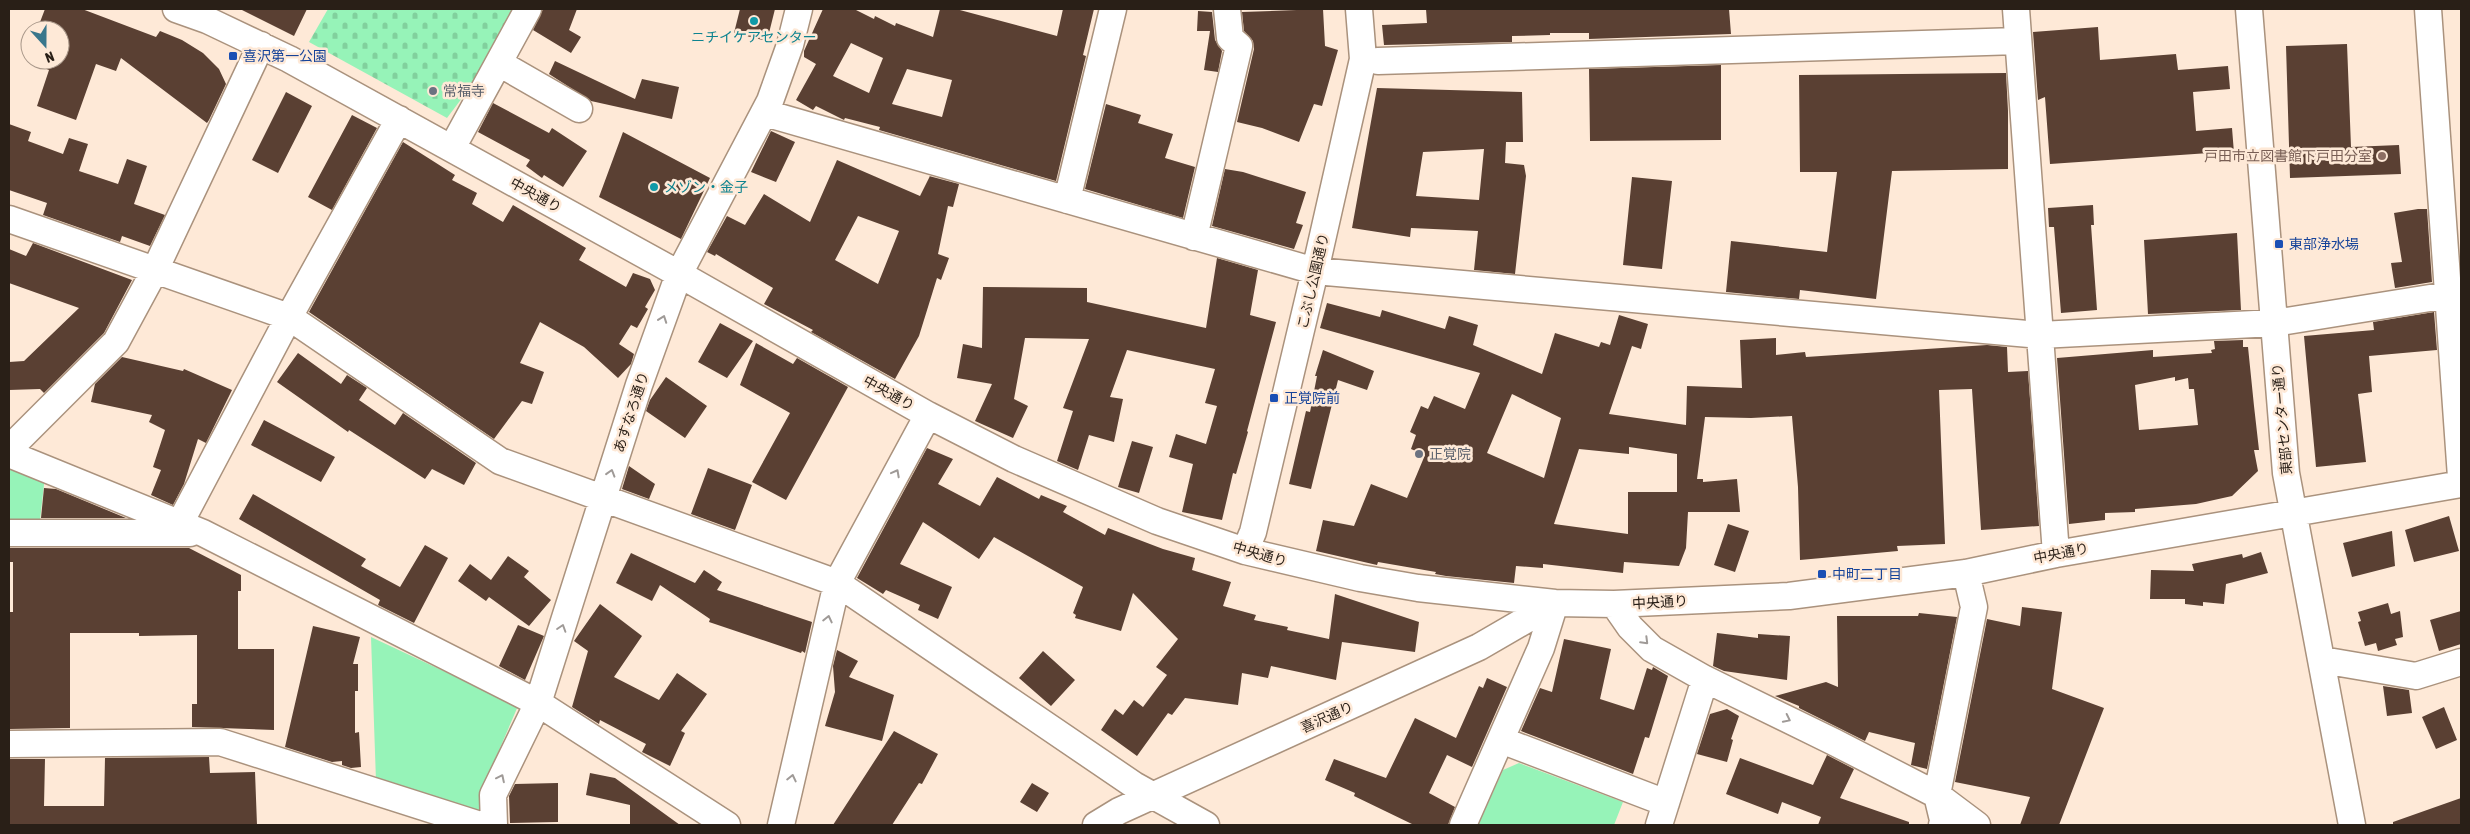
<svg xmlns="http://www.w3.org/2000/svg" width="2470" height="834" font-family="'Asap Condensed','Noto Sans JP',sans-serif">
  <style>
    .cemetery { fill: url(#cemetery-stones) }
    .green { fill: #96f3b8 }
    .building { fill: #5a4033; fill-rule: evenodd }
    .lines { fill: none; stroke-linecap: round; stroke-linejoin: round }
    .minor-casing { stroke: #aa927d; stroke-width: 29 }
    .minor { stroke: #fff; stroke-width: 26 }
    .oneway { stroke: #9f9a97 }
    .culture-dot { fill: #0f9aa8; stroke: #fee9d7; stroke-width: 2 }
    .transit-dot { fill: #1a4fb4; stroke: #fee9d7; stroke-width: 2 }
    .worship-dot { fill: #6b7280; stroke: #fee9d7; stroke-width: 2 }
    .education-dot { fill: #8d6e63; stroke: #fee9d7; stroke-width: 2 }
    .labels { text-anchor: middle; stroke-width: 5; stroke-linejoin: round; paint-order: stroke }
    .culture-label { font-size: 14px; fill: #0d838f; stroke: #fee9d7 }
    .transit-label { font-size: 14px; fill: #164399; stroke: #fee9d7; text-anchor: start }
    .worship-label { font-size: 14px; fill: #5b616d; stroke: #fee9d7; text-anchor: start }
    .education-label { font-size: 14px; fill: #785e54; stroke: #fee9d7; text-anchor: end }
    .street-label { font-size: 14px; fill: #291f17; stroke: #fee9d7 }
  </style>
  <defs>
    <pattern id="cemetery-stones" width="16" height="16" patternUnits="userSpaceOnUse" patternTransform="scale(1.25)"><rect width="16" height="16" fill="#96f3b8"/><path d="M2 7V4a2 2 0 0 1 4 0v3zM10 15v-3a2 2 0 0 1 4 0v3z" fill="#81d09d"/></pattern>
  </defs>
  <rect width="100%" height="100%" fill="#fee9d7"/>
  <path class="cemetery" d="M 328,9 L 518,9 L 490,61 L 447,118 L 309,42 Z"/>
  <path class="green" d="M 9,463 L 45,476 L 39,529 L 9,529 Z
    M 371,637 L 518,706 L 485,783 L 485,813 L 376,781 Z
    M 1519,763 L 1623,802 L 1614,825 L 1478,825 L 1503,770 Z"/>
  <path class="building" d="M 45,9 L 82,9 L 156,37 L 160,31 L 182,40 L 203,53 L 219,69 L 226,84 L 209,120 L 207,123 L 121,58 L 116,71 L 96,64 L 76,120 L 37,106 L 49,70 L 36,65 L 38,60 L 60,60 L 60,30 L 37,30 Z
    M 240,9 L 307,9 L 294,36 Z
    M 543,9 L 577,9 L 569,30 L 581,37 L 571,53 L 533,30 Z
    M 740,9 L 775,9 L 767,41 L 734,33 Z
    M 823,9 L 854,9 L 874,19 L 875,16 L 895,26 L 896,23 L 933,37 L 940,9 L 956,9 L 1057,36 L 1063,9 L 1094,9 L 1083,55 L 1086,56 L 1056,181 L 879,130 L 880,127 L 845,118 L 844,120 L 816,106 L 813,110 L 796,100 L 816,64 L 804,57 L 804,51 ZM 851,43 L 883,58 L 869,93 L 833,76 ZM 907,69 L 952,80 L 942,117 L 892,104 Z
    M 1323,9 L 1325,46 L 1338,50 L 1322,106 L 1314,104 L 1299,142 L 1262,128 L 1237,122 L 1254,49 L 1253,41 L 1244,31 L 1242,12 Z
    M 1426,9 L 1729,9 L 1731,34 L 1589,39 L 1589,33 L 1550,33 L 1550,35 L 1512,36 L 1512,42 L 1384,45 L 1382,25 L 1427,23 Z
    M 1198,11 L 1212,12 L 1215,40 L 1222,51 L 1218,72 L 1204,70 L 1210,31 L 1197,31 Z
    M 2098,27 L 2100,60 L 2176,54 L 2178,70 L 2228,66 L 2230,89 L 2193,92 L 2196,131 L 2232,128 L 2234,153 L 2209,155 L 2209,153 L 2050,164 L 2045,97 L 2038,100 L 2033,32 Z
    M 2347,44 L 2351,147 L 2399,145 L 2401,174 L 2290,178 L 2286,46 Z
    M 555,61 L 635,99 L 642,79 L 679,87 L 672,119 L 591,101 L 549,74 Z
    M 1721,65 L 1721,140 L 1590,141 L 1589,69 Z
    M 2006,73 L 2008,111 L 2008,169 L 1892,171 L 1876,299 L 1800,290 L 1799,299 L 1726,292 L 1731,241 L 1827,252 L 1837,172 L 1800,172 L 1799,75 Z
    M 1377,88 L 1522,92 L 1523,142 L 1506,142 L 1505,163 L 1524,165 L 1526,176 L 1515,274 L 1474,270 L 1478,231 L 1411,228 L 1410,237 L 1352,228 ZM 1484,149 L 1479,200 L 1416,196 L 1423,152 Z
    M 286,92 L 312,106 L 278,173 L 252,160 Z
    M 493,103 L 549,133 L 552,128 L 587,151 L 563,187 L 544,175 L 542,178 L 526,166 L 530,160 L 478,132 Z
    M 1106,104 L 1141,115 L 1138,123 L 1173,134 L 1165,158 L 1195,167 L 1183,218 L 1085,189 Z
    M 352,115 L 377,128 L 332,210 L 308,197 Z
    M 9,124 L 31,132 L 28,141 L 63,154 L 69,138 L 88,144 L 79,171 L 118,184 L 127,159 L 147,166 L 134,204 L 165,215 L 150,246 L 122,236 L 120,242 L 43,215 L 47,203 L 9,190 Z
    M 771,131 L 795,142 L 776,182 L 751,172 Z
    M 623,132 L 710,178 L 681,239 L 599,197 Z
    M 403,142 L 455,175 L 452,180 L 477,193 L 472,204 L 503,222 L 513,205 L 586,248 L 579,260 L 626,287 L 633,273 L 650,279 L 655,290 L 645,307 L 648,309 L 637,328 L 631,325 L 619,344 L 634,354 L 631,364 L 618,378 L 584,347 L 540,322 L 520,363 L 544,372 L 532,404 L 522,401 L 494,439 L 309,312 Z
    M 837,160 L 920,196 L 930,176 L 929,176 L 959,184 L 953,207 L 948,206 L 938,254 L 949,258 L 941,280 L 937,278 L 919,336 L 895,379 L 811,332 L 813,330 L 764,304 L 773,288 L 716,254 L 715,256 L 707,252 L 727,216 L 745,225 L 764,194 L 810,222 ZM 858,216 L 899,231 L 878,284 L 835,260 Z
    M 1225,169 L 1243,172 L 1306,192 L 1296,223 L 1303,225 L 1294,249 L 1212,226 Z
    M 1632,177 L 1672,181 L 1662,269 L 1623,265 Z
    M 2093,205 L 2094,225 L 2091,225 L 2097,310 L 2061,313 L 2054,227 L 2049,227 L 2048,208 Z
    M 2418,209 L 2427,209 L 2432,282 L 2395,288 L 2391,263 L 2402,262 L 2394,213 Z
    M 2237,233 L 2241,310 L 2148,314 L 2144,240 Z
    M 33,243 L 132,280 L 104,333 L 44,393 L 40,389 L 9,390 L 9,362 L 24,361 L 79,308 L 9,283 L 9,249 L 26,256 Z
    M 1217,258 L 1258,270 L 1250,315 L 1276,322 L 1247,431 L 1248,432 L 1236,474 L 1233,473 L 1222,520 L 1182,512 L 1193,464 L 1169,457 L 1176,434 L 1206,444 L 1217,406 L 1205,403 L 1215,369 L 1127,350 L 1110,397 L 1123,399 L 1114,442 L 1089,435 L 1078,470 L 1057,461 L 1073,411 L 1063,408 L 1089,339 L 1025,338 L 1014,399 L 1028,406 L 1013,438 L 975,421 L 992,384 L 957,378 L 963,344 L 982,348 L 983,287 L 1087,288 L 1087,302 L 1206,328 Z
    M 1327,303 L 1380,317 L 1382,310 L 1445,329 L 1449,316 L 1478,325 L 1473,345 L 1542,374 L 1555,333 L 1599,347 L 1601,342 L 1610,345 L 1619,315 L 1648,324 L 1641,349 L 1632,346 L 1609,414 L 1686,425 L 1687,386 L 1742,388 L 1740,340 L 1776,338 L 1776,355 L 1805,352 L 1806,357 L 1987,345 L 2007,347 L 2008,372 L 2028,371 L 2039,526 L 1981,530 L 1972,389 L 1939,390 L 1945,544 L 1897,546 L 1898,551 L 1800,560 L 1798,487 L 1792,416 L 1751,418 L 1705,417 L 1697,479 L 1703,479 L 1703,482 L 1737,479 L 1740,512 L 1688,512 L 1686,548 L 1679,566 L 1624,562 L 1623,573 L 1543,564 L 1543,568 L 1516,566 L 1514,583 L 1446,576 L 1435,574 L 1436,572 L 1378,562 L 1377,565 L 1316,551 L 1323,520 L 1354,526 L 1371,484 L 1407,498 L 1425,455 L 1411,449 L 1416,435 L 1410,432 L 1421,406 L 1428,409 L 1434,396 L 1465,409 L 1480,373 L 1320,328 ZM 1512,394 L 1561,418 L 1544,478 L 1487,453 ZM 1629,447 L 1677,454 L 1677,492 L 1628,492 L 1628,534 L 1554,524 L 1579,449 L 1629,454 Z
    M 2434,312 L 2437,350 L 2369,356 L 2372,392 L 2358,394 L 2366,462 L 2316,467 L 2304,336 L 2374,330 L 2373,322 Z
    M 720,323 L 753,341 L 727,378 L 698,362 Z
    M 2243,340 L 2243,347 L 2248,347 L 2254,406 L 2259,450 L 2254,450 L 2258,471 L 2232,496 L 2196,504 L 2135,509 L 2135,512 L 2105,513 L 2105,520 L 2069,524 L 2057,358 L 2153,350 L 2153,357 L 2212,353 L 2211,350 L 2215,349 L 2214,341 ZM 2175,377 L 2175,381 L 2188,378 L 2189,389 L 2194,389 L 2198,425 L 2139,430 L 2135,385 Z
    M 756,343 L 793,364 L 797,358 L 848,387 L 786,500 L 752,482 L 790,413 L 740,385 Z
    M 1323,350 L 1374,371 L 1367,390 L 1338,380 L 1311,489 L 1289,484 L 1306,411 L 1310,412 L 1317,376 L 1315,376 Z
    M 298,353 L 341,384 L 347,375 L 367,388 L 359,400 L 395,425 L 403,413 L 476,463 L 464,485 L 432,469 L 425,479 L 349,430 L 348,432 L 277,382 Z
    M 122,357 L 183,371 L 184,369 L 232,390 L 206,443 L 198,439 L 184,484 L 173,505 L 151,495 L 161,470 L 153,467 L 165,430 L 149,422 L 152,415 L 91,402 L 95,384 Z
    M 666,377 L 707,406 L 685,438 L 646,411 L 650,400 Z
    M 264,420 L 335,457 L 321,482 L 251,445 Z
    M 1132,441 L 1153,447 L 1139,493 L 1118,487 Z
    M 927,448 L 953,459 L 938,484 L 980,506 L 997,477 L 1039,499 L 1041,495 L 1067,506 L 1063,512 L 1105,535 L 1108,528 L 1163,549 L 1195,558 L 1192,570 L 1231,582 L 1223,606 L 1256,615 L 1254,620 L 1288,627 L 1287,630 L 1329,639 L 1335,594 L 1419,622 L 1415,652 L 1342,642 L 1336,680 L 1271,666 L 1268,678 L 1242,673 L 1238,705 L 1185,698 L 1172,715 L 1168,713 L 1137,756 L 1101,730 L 1115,709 L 1123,715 L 1134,700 L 1143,707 L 1167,675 L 1156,667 L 1178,639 L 1133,593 L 1121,631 L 1075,618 L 1076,615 L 1073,613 L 1083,587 L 994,537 L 979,559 L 923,522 L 900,564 L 952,587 L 938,619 L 918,610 L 920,605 L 886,590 L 883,594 L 857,578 Z
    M 629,466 L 655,484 L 649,499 L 622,489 Z
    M 708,468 L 752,485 L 735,530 L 691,514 Z
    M 44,488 L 56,489 L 126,518 L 41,518 Z
    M 253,494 L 366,559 L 361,566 L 400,587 L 425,545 L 448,558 L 414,623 L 378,605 L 380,600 L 239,519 Z
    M 2449,516 L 2459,551 L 2414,562 L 2405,530 Z
    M 1728,524 L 1749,531 L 1735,572 L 1714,565 Z
    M 2392,531 L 2395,566 L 2352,577 L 2343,543 Z
    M 9,548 L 189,548 L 241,575 L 241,591 L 238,591 L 238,649 L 274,649 L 274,730 L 192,727 L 192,704 L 197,704 L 197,635 L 139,636 L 139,633 L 70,633 L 70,728 L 9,729 L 9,612 L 13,612 L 13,562 L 9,562 Z
    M 2261,552 L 2268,573 L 2226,584 L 2224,604 L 2203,602 L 2203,606 L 2185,604 L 2185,599 L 2150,599 L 2151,570 L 2194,571 L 2192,564 L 2242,554 L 2243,558 Z
    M 631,553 L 695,583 L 704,570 L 722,582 L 717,590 L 812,622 L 805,653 L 802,651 L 801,653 L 709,622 L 710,619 L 660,585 L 652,601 L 616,583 Z
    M 508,556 L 529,571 L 524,577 L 551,600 L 529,626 L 489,597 L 486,601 L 458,581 L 470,564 L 491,580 Z
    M 2388,603 L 2391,614 L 2400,611 L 2403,637 L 2395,639 L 2397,645 L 2378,651 L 2376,643 L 2365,646 L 2358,622 L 2361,621 L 2358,612 Z
    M 600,604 L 642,636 L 614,677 L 659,700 L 677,673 L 707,694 L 681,731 L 685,733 L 670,766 L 642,752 L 646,744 L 600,720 L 599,724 L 572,707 L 588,651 L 574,641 Z
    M 2022,607 L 2062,612 L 2052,689 L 2104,708 L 2059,825 L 2020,825 L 2030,797 L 1955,782 L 1987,619 L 2020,626 Z
    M 2461,611 L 2461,644 L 2439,651 L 2430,620 Z
    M 1919,613 L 1957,617 L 1927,769 L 1911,765 L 1915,743 L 1869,732 L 1865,741 L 1799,708 L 1799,706 L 1775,696 L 1826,682 L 1838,687 L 1837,616 L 1918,616 Z
    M 518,625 L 544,636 L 525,680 L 499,666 Z
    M 313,626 L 360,637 L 353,664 L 358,664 L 358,691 L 355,691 L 355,733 L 359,732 L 361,767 L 351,768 L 342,765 L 342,761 L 332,762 L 285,747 Z
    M 1717,633 L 1758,638 L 1758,634 L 1790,636 L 1787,680 L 1724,671 L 1713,666 Z
    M 1564,639 L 1611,649 L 1600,699 L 1634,710 L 1647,668 L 1652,670 L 1653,667 L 1668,676 L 1649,738 L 1645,737 L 1633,774 L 1521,731 L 1540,688 L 1552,692 Z
    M 837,650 L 858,661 L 849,677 L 894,695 L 882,741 L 825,726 L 835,692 L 833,666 Z
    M 1043,651 L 1075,680 L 1051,706 L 1019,678 Z
    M 1487,678 L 1507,687 L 1472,767 L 1447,755 L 1429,793 L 1455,807 L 1448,825 L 1414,825 L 1354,796 L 1355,793 L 1325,780 L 1334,759 L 1386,778 L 1415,718 L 1456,738 L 1479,686 L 1483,688 Z
    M 2383,686 L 2409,690 L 2412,713 L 2387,716 Z
    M 2444,707 L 2457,740 L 2436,749 L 2422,717 Z
    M 1727,709 L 1739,716 L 1731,739 L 1733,740 L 1727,762 L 1697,754 L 1710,714 Z
    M 894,731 L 938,754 L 922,784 L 919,783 L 892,825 L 833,825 Z
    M 1827,755 L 1854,769 L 1840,798 L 1909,822 L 1909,825 L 1818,825 L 1821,817 L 1782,802 L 1778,814 L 1726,794 L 1740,758 L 1813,785 Z
    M 209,757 L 210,773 L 255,772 L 257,825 L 9,825 L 9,759 L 45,759 L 44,806 L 104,806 L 105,758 Z
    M 590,773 L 615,778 L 680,825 L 630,825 L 630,805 L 586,795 Z
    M 558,783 L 558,822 L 510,823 L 509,796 L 515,784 Z
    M 1032,783 L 1049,793 L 1037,812 L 1020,802 Z
    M 2461,798 L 2461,825 L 2393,825 L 2393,822 Z"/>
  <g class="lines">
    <defs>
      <path id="minor" d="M 176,9 L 207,20 L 289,59 L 679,274 L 928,415 L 1014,459 L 1157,521 L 1245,551 L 1360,578 L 1418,588 L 1555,603 L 1614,604 L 1789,596 L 1966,573 L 2056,554 L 2461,484
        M 2016,9 L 2056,554
        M 2249,9 L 2286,473 L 2352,825
        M 2428,9 L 2461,477
        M 1378,61 L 2018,41
        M 499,63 L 579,109
        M 765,113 L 1315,271 L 2040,335 L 2274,323 L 2461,293
        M 452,148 L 528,9
        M 1067,200 L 1113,9
        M 9,219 L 289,317 L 500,461 L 837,583 L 1134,785 L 1206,825
        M 1194,237 L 1239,46 L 1230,38 L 1227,9
        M 9,449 L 116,342 L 155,270 L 261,45
        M 9,454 L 203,533 L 538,703 L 727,825
        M 180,523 L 289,317 L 399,119
        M 9,533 L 190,533
        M 1245,551 L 1253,532 L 1315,271 L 1363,59 L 1359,9
        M 1614,604 L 1630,627 L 1652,649 L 1705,679 L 1834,742 L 1937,795 L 1977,825
        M 2322,660 L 2416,676 L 2461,662
        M 1501,740 L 1666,803
        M 9,744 L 220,742 L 480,825
        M 494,825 L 493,795 L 538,703 L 639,385 L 679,274 L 770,101 L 790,45 L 799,9
        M 781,825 L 837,583 L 928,415
        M 1096,825 L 1119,811 L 1479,647 L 1555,603
        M 1463,825 L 1541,648 L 1555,603
        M 1659,825 L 1705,679
        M 1942,825 L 1943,820 L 1937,795 L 1974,607 L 1966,573"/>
    </defs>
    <use href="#minor" class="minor-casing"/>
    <use href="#minor" class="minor"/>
  </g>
  <defs><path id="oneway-chevron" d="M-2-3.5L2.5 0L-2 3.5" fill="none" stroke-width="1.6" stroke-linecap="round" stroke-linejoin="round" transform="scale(1.25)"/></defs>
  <g class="oneway">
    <use href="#oneway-chevron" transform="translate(663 319) rotate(-70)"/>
    <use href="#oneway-chevron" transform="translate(611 473) rotate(-73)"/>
    <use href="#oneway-chevron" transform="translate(896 473) rotate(-62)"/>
    <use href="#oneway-chevron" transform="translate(828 619) rotate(-77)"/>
    <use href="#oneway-chevron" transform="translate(562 628) rotate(-72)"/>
    <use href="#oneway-chevron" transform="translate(1645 641) rotate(45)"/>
    <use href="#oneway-chevron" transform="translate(1787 719) rotate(26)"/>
    <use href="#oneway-chevron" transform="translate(501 778) rotate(-64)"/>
    <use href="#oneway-chevron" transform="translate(792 778) rotate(-77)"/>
  </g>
  <g class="culture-dot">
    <circle cx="754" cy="21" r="5"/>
    <circle cx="654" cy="187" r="5"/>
  </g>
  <g class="transit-dot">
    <rect x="228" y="51" width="10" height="10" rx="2.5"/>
    <rect x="2274" y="239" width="10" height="10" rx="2.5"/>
    <rect x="1269" y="393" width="10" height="10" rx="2.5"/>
    <rect x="1817" y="569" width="10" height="10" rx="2.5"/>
  </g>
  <g class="worship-dot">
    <circle cx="433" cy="91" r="5"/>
    <circle cx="1419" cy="454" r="5"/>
  </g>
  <circle class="education-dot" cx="2382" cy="156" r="5"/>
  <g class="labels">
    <g class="culture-label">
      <text x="754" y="42">ニチイケアセンター</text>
      <text x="664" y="192" text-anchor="start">メゾン・金子</text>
    </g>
    <g class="transit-label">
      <text x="243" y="61">喜沢第一公園</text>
      <text x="2289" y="249">東部浄水場</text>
      <text x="1284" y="403">正覚院前</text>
      <text x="1832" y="579">中町二丁目</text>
    </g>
    <g class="worship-label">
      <text x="443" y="96">常福寺</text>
      <text x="1429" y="459">正覚院</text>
    </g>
    <g class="education-label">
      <text x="2372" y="161">戸田市立図書館下戸田分室</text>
    </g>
    <g class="street-label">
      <text transform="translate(536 195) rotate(29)" y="5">中央通り</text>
      <text transform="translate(1313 281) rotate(-77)" y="5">こぶし公園通り</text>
      <text transform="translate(889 393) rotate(29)" y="5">中央通り</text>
      <text transform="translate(631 412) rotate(-72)" y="5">あすなろ通り</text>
      <text transform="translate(2282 419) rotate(-95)" y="5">東部センター通り</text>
      <text transform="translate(2061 553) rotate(-11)" y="5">中央通り</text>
      <text transform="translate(1260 554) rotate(16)" y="5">中央通り</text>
      <text transform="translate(1660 602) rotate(-3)" y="5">中央通り</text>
      <text transform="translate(1327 717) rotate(-24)" y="5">喜沢通り</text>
    </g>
  </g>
  <rect width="2470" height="834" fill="none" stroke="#291f17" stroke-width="20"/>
  <g transform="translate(45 45) rotate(159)"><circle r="24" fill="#fee9d7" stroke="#a9988a"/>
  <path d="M0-4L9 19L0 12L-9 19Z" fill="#39778c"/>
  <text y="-8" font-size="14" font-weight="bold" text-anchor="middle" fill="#291f17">N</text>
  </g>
</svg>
